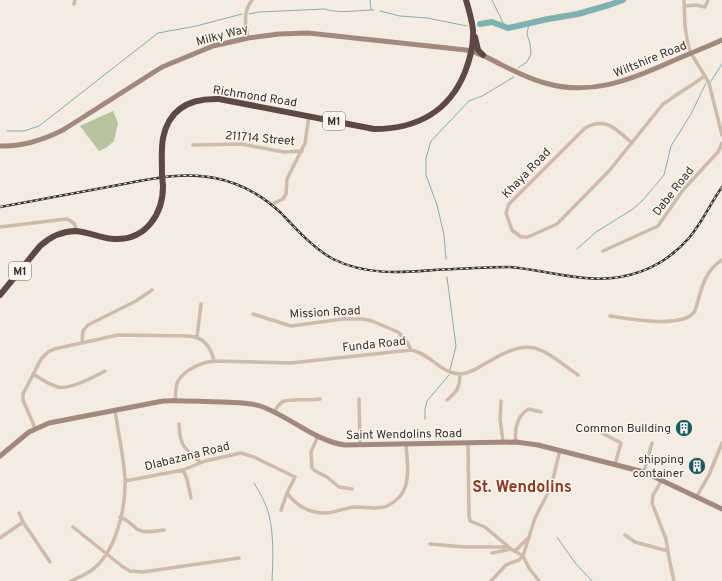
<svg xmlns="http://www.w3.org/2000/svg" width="722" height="581" font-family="Overpass,sans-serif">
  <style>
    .green { fill: #b8c4a0 }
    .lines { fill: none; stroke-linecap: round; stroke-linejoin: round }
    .stream { stroke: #7fb0b2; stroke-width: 1 }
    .river { stroke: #7fb0b2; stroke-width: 6 }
    .street { stroke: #cdbbac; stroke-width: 3.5 }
    .secondary { stroke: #a18a7d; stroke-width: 5 }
    .highway { stroke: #5c4a42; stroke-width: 6 }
    .rail-casing { stroke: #3b302b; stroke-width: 2.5 }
    .rail { stroke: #fbf5ee; stroke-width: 1; stroke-dasharray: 3; stroke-linecap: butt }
    .highway-bridge { stroke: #5c4a42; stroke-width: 6 }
    .labels { text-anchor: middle; stroke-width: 3; stroke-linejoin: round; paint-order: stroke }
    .shield { fill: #fbf5ee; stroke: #756b66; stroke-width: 1 }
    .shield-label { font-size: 11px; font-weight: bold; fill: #3b302b }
    .street-label { font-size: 12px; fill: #3b302b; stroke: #fbf5ee }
    .poi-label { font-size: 12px; fill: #3b302b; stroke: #fbf5ee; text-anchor: end }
    .district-label { font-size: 16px; font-weight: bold; fill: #8c3b22; stroke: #fbf5ee }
  </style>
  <rect width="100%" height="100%" fill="#f4ebe1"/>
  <path class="green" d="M 113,111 L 118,123 L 114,141 L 106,148 L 99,151 L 80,126 Z"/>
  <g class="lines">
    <path class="stream" d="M 370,0 L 371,9
      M 492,0 L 505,27
      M 380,11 L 400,16 L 427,18 L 467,26
      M 249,14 L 259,12 L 325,9 C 339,14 359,10 374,10
      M 518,68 L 527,62 L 531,54 L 530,44 L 527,34 L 529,24
      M 711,81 L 722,64
      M 7,131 L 24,131 L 39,126 L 158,33 L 196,26 L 242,14
      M 577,249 L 596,232 L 633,209 L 643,200 L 664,175 L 671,146 L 691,114 L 706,83
      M 446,259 L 444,235 L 437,205 L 426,175 L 426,158 L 431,141 L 469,101 L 482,96 L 514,77
      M 447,277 L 456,346 L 450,370
      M 425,419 L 425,409 L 427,401 L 449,375
      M 254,483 C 260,493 266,503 269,515 C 274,535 273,560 272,581
      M 557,537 L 576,564 L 592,581"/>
    <path class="river" d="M 480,24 L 492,22 L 508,28 L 548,19 L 578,14 L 609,5 L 623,0"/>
    <path class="street" d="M 684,0 L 685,26 L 688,45 L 691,53 L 709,83 L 722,135
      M 74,4 L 75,0
      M 685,6 L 696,5 L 705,7 L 708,0
      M 248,38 C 245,24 243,12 252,0
      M 632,143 C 617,130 606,116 585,128 L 509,204 L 506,213 L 512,230 L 521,237 L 528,237 L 557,224 L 609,171 L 663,104 L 705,76
      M 193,145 L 241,144 L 284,152 L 302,151
      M 274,203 L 283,199 L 286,194 L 287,179 L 305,143 L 309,116
      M 0,227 L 66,219 C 73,221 76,224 76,231
      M 603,251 L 658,226 L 683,190 L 718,152 L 722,143
      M 253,314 L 291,326 L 343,319 L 363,319 L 372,321 L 398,332 L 407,342 L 411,350
      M 610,316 C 629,319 684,329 695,311 C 701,292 703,272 722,260
      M 197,337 L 201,304
      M 82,342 L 83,331 L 88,325 L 136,301 L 152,290
      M 33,374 C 40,378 49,385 58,387 C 70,390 94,377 105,371
      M 359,399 L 360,445
      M 447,400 C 457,392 460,387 460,374
      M 175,401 C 176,394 175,387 178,381 C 184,370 202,362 214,361 L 291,363 L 411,350 C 430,353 441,374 460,374 C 470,374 479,367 488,362 C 532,335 540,348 578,375
      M 501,401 L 500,419 L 503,442
      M 274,412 C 276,409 278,405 282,402 C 288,398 311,401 320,399
      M 179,424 C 180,447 184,447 200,462
      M 35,428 L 23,400 L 23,394 L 41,359 L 48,352 L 54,349 L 118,335 L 189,336 C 203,337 211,347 214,361
      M 602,433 L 621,443 L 615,464
      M 318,436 L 311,452 L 312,468 L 317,472 L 327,477 L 339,487 L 352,489
      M 516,442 C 514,430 517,415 529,409 L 541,412
      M 468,443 L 469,516 L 470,521 L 485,527 L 511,549 L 523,556 L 529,568 L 539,581
      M 183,470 L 187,479 L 191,498
      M 644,472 L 652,443
      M 662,480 L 653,495 L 652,503 L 666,539 L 669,558 L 674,581
      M 125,481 L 183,470 L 205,461 L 241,453 L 254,457 L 295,477 L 287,493 L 281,510
      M 287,493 C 293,501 301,508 311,511 C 331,517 339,508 356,507 C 366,507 377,510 387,506 C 393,503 397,500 401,495 C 411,481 407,460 406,444
      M 697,496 L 709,475 L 722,443
      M 19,513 L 23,522 L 50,562
      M 120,517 C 128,520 131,524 137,529 C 144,534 156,531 164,530
      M 73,527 L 123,567 L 130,571 L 143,572 L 239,558
      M 625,535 L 635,542 L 668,551
      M 0,538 L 23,522
      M 430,544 L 464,547 L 509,547
      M 515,551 L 528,538
      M 492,553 L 511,549
      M 71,581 C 78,578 86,574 92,570 C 116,552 126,508 125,480 C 124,457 118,433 115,410
      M 491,581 L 506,565 L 519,560 L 523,556 L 535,518 L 548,493 L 552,483 L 560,450"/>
    <path class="secondary" d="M 0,146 C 23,147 43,140 63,130 L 162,67 L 213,46 L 248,38 L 279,34 L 308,33 L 466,50 C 478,52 489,58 500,64 C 514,71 529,79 545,83 C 589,96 628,81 668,63 C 686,55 704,48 722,40
      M 0,456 L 29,432 L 49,423 L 163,401 C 183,400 203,402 223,402 C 236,403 250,402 263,407 C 290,417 315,441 345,445 L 516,442 L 538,445 L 644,472 L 722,509"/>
    <path class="highway" d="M 475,37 L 478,50 L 483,55
      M 162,175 C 162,163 161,149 163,138 C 169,108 191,98 219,99 L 374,129 C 416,129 449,112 465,72 C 470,59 474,45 473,30 C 472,20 469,10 466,0
      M 0,295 L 40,246 C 50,237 62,231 76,231 C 89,232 102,239 115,239 C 146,240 163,214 163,186"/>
    <defs>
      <path id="rail" d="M 0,207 C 38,200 75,193 113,186 C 146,180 182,171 215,178 C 240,183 263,196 281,213 C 297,230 313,248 333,259 C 365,275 399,273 434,270 C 459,269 484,267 510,267 C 535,269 560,276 585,278 C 625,282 662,269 689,238 C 702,223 710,204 722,187"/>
    </defs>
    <use href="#rail" class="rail-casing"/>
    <use href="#rail" class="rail"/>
    <path class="highway-bridge" d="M 162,175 L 163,186"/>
  </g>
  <defs>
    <symbol id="building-disc" viewBox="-11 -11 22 22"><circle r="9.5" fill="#1f5a5e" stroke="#fbf5ee"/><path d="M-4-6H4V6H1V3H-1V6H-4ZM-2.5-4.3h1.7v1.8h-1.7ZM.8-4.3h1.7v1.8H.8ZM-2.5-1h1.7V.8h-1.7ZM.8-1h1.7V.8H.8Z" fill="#fff"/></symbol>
  </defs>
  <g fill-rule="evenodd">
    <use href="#building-disc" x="674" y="418" width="20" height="20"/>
    <use href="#building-disc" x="687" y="456" width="20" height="20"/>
  </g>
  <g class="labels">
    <g class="shield">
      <rect x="323" y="112" width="22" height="18" rx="3"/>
      <rect x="9" y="262" width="22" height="18" rx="3"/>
    </g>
    <g class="shield-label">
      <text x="334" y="125">M1</text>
      <text x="20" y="275">M1</text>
    </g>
    <g class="street-label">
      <text transform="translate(222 35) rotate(-15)" y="4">Milky Way</text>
      <text transform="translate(650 59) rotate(-22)" y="4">Wiltshire Road</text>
      <text transform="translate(255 96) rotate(9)" y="4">Richmond Road</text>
      <text transform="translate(260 138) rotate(5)" y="4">211714 Street</text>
      <text transform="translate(526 173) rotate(-46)" y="4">Khaya Road</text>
      <text transform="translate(673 191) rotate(-52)" y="4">Dabe Road</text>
      <text transform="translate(325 312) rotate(-3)" y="4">Mission Road</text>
      <text transform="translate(374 344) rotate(-6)" y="4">Funda Road</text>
      <text transform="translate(404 434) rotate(-1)" y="4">Saint Wendolins Road</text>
      <text transform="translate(187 456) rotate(-14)" y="4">Dlabazana Road</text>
    </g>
    <g class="poi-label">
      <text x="671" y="432">Common Building</text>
      <text x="684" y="463">shipping<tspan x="684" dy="14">container</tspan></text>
    </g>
    <g class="district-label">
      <text x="522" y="492">St. Wendolins</text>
    </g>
  </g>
</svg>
